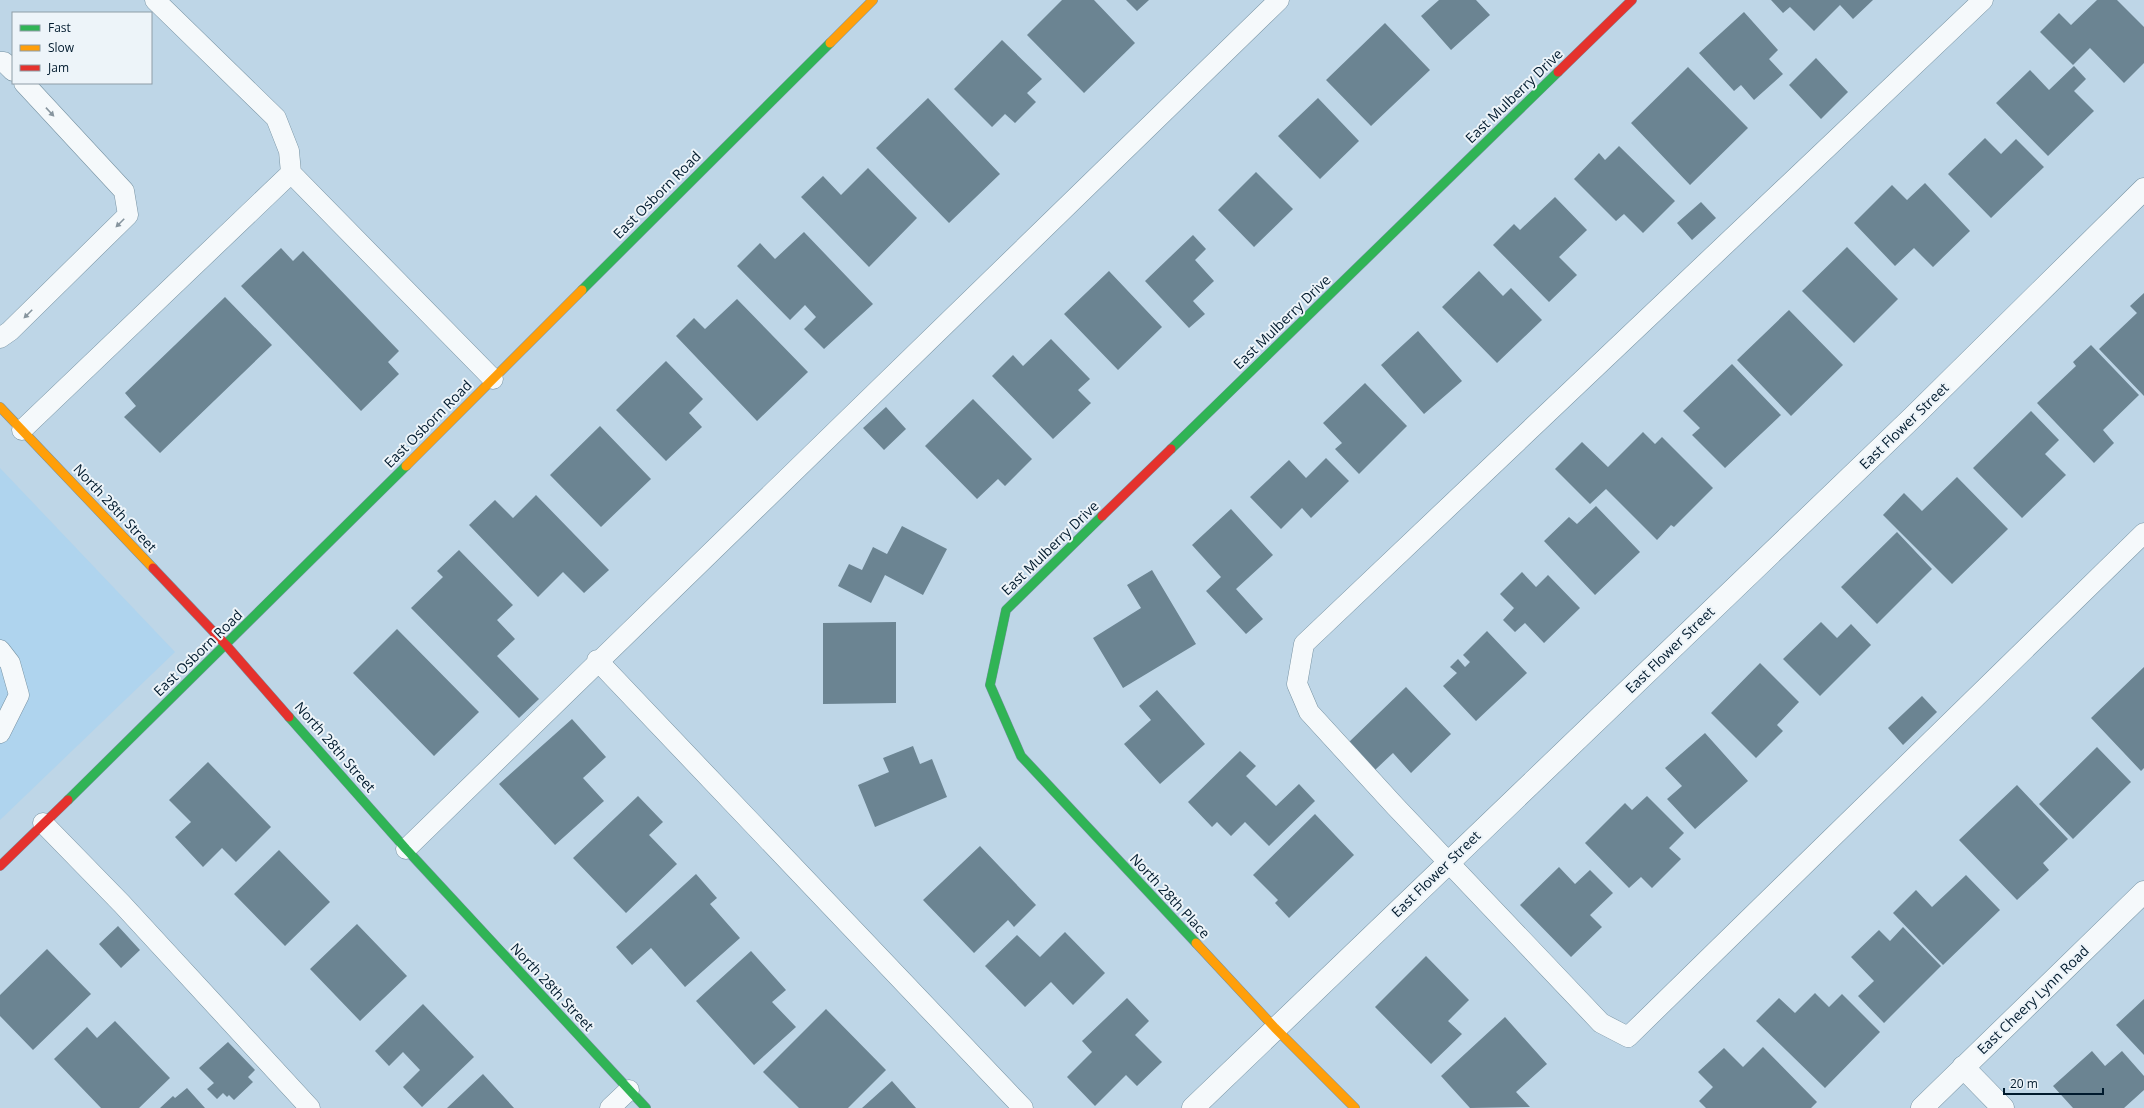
<svg xmlns="http://www.w3.org/2000/svg" width="2144" height="1108" font-family="'Open Sans',sans-serif">
  <style>
    .built { fill: #afd4ee }
    .building { fill: #6b8492 }
    .lines { fill: none; stroke-linecap: round; stroke-linejoin: round }
    .lane-casing { stroke: #7692a2; stroke-width: 21 }
    .street-casing { stroke: #7692a2; stroke-width: 23 }
    .fast-casing { stroke: #7692a2; stroke-width: 10 }
    .slow-casing { stroke: #7692a2; stroke-width: 10 }
    .jam-casing { stroke: #7692a2; stroke-width: 10 }
    .lane { stroke: #f5f9fb; stroke-width: 20 }
    .street { stroke: #f5f9fb; stroke-width: 22 }
    .fast { stroke: #30b455; stroke-width: 9 }
    .slow { stroke: #ff9f0a; stroke-width: 9 }
    .jam { stroke: #e5322d; stroke-width: 9 }
    .oneway { fill: #87959e }
    .labels { text-anchor: middle; stroke-width: 4; stroke-linejoin: round; paint-order: stroke }
    .street-label { font-size: 14px; fill: #001a2d; stroke: #edf4f9 }
  </style>
  <rect width="100%" height="100%" fill="#bed6e7"/>
  <path class="built" d="M 0,468 L 175,652 L 0,820 Z"/>
  <path class="building" d="M 1062,0 L 1094,0 L 1135,43 L 1084,93 L 1027,35 Z
    M 1126,0 L 1149,0 L 1137,11 Z
    M 1439,0 L 1476,0 L 1490,15 L 1451,50 L 1421,16 Z
    M 1771,0 L 1873,0 L 1853,19 L 1840,5 L 1814,31 L 1790,7 L 1783,13 Z
    M 2097,0 L 2117,0 L 2144,27 L 2144,63 L 2124,83 L 2090,48 L 2073,65 L 2040,32 L 2059,13 L 2071,25 Z
    M 1744,12 L 1778,50 L 1769,59 L 1783,74 L 1754,100 L 1741,85 L 1734,91 L 1699,53 Z
    M 1385,23 L 1430,70 L 1371,126 L 1326,80 Z
    M 1002,40 L 1042,79 L 1027,93 L 1036,102 L 1015,123 L 1005,114 L 992,127 L 954,89 Z
    M 1816,58 L 1848,92 L 1821,119 L 1789,85 Z
    M 2074,66 L 2086,79 L 2074,91 L 2094,111 L 2048,156 L 1996,103 L 2030,70 L 2049,90 Z
    M 1688,67 L 1748,128 L 1690,185 L 1631,123 Z
    M 928,98 L 1000,174 L 949,223 L 876,148 Z
    M 1318,98 L 1359,141 L 1320,179 L 1278,136 Z
    M 1985,138 L 2001,154 L 2016,139 L 2044,167 L 1991,218 L 1948,174 Z
    M 1619,146 L 1675,201 L 1643,233 L 1624,214 L 1616,221 L 1574,179 L 1599,153 L 1605,160 Z
    M 868,168 L 917,218 L 869,267 L 801,197 L 823,176 L 841,195 Z
    M 1256,172 L 1293,209 L 1254,247 L 1218,210 Z
    M 1925,183 L 1970,231 L 1933,267 L 1914,248 L 1895,266 L 1854,223 L 1892,185 L 1907,200 Z
    M 1555,197 L 1587,230 L 1559,257 L 1577,275 L 1549,302 L 1493,245 L 1514,224 L 1520,230 Z
    M 1701,202 L 1716,218 L 1692,240 L 1677,223 Z
    M 804,232 L 873,304 L 824,349 L 804,329 L 816,317 L 805,305 L 790,320 L 737,266 L 760,243 L 775,259 Z
    M 1193,235 L 1206,249 L 1195,260 L 1214,281 L 1193,301 L 1205,314 L 1189,328 L 1145,281 Z
    M 1847,247 L 1898,299 L 1854,343 L 1802,291 Z
    M 281,248 L 293,261 L 303,251 L 399,351 L 388,362 L 399,374 L 361,411 L 241,286 Z
    M 1109,271 L 1162,327 L 1118,370 L 1064,314 Z
    M 1479,271 L 1503,296 L 1511,288 L 1542,320 L 1497,363 L 1442,307 Z
    M 2144,293 L 2144,396 L 2099,349 L 2137,313 L 2130,306 Z
    M 225,297 L 272,345 L 160,453 L 124,417 L 136,406 L 125,393 Z
    M 737,299 L 808,372 L 757,421 L 676,336 L 694,318 L 705,329 Z
    M 1789,310 L 1843,365 L 1791,416 L 1737,360 Z
    M 1418,331 L 1462,381 L 1424,414 L 1381,365 Z
    M 1051,339 L 1090,379 L 1078,390 L 1091,403 L 1053,439 L 992,376 L 1013,355 L 1023,366 Z
    M 2091,345 L 2139,395 L 2103,430 L 2114,443 L 2094,463 L 2037,403 L 2076,366 L 2073,362 Z
    M 666,361 L 703,399 L 689,413 L 702,427 L 666,461 L 616,410 Z
    M 1732,364 L 1781,415 L 1725,468 L 1692,435 L 1700,428 L 1683,411 Z
    M 1365,383 L 1407,426 L 1359,474 L 1335,449 L 1342,443 L 1323,423 Z
    M 973,399 L 1032,459 L 1005,486 L 998,479 L 977,499 L 925,446 Z
    M 886,407 L 906,429 L 884,450 L 863,428 Z
    M 2031,411 L 2059,440 L 2045,454 L 2066,475 L 2022,518 L 1973,468 Z
    M 600,426 L 651,479 L 601,527 L 550,475 Z
    M 1643,432 L 1655,444 L 1662,437 L 1713,488 L 1674,527 L 1671,525 L 1657,540 L 1606,489 L 1590,504 L 1555,469 L 1582,442 L 1608,467 Z
    M 1326,458 L 1349,481 L 1311,518 L 1302,508 L 1281,529 L 1250,497 L 1289,460 L 1306,478 Z
    M 1957,477 L 2008,529 L 1952,584 L 1883,515 L 1904,493 L 1922,511 Z
    M 536,495 L 609,570 L 584,593 L 563,572 L 538,597 L 469,525 L 495,500 L 513,518 Z
    M 1596,506 L 1640,552 L 1595,595 L 1544,541 L 1569,517 L 1577,524 Z
    M 1231,509 L 1273,555 L 1236,589 L 1263,619 L 1246,634 L 1206,591 L 1221,577 L 1192,545 Z
    M 902,526 L 947,549 L 923,595 L 885,575 L 871,603 L 838,586 L 849,564 L 862,570 L 873,547 L 887,554 Z
    M 1897,532 L 1932,569 L 1877,624 L 1841,587 Z
    M 459,550 L 513,605 L 497,620 L 515,639 L 497,656 L 539,699 L 519,718 L 411,608 L 443,577 L 437,571 Z
    M 1152,570 L 1196,644 L 1123,688 L 1093,638 L 1141,608 L 1127,585 Z
    M 1522,572 L 1536,587 L 1548,575 L 1580,608 L 1544,643 L 1525,623 L 1515,632 L 1503,620 L 1514,608 L 1500,594 Z
    M 896,622 L 896,703 L 823,704 L 823,623 Z
    M 1821,622 L 1837,638 L 1851,624 L 1871,645 L 1820,696 L 1783,659 Z
    M 397,629 L 479,712 L 434,756 L 353,673 Z
    M 1487,631 L 1527,673 L 1476,721 L 1443,686 L 1457,673 L 1450,667 L 1458,659 L 1465,667 L 1470,662 L 1463,655 Z
    M 1760,663 L 1799,702 L 1777,725 L 1783,731 L 1756,758 L 1711,713 Z
    M 2144,667 L 2144,768 L 2141,771 L 2091,718 Z
    M 1406,687 L 1451,734 L 1411,773 L 1393,753 L 1375,770 L 1349,742 Z
    M 1157,690 L 1205,744 L 1160,784 L 1124,744 L 1151,720 L 1139,706 Z
    M 1922,696 L 1937,712 L 1903,745 L 1888,728 Z
    M 572,719 L 606,757 L 583,778 L 604,801 L 555,845 L 499,784 Z
    M 1705,733 L 1748,781 L 1695,829 L 1667,799 L 1682,786 L 1665,768 Z
    M 913,746 L 920,764 L 932,759 L 947,797 L 875,827 L 858,785 L 889,772 L 883,758 Z
    M 2097,747 L 2131,782 L 2073,839 L 2039,804 Z
    M 1240,751 L 1256,766 L 1246,776 L 1276,806 L 1299,784 L 1315,801 L 1269,846 L 1245,822 L 1231,836 L 1217,822 L 1212,827 L 1188,802 Z
    M 208,762 L 271,827 L 236,862 L 222,848 L 203,867 L 175,837 L 191,822 L 169,800 Z
    M 2017,785 L 2068,839 L 2043,863 L 2049,870 L 2017,900 L 1959,840 Z
    M 638,796 L 663,822 L 649,835 L 677,864 L 626,913 L 573,858 Z
    M 1647,796 L 1684,833 L 1669,848 L 1681,859 L 1652,888 L 1641,877 L 1629,888 L 1585,843 L 1625,803 L 1632,810 Z
    M 1315,814 L 1354,855 L 1289,918 L 1275,903 L 1278,900 L 1253,875 Z
    M 980,846 L 1036,905 L 1014,927 L 1008,920 L 974,953 L 923,900 Z
    M 279,850 L 330,902 L 285,946 L 234,894 Z
    M 1559,867 L 1575,884 L 1590,870 L 1613,893 L 1590,915 L 1602,927 L 1571,957 L 1520,905 Z
    M 696,874 L 717,898 L 710,904 L 740,938 L 685,987 L 651,948 L 632,965 L 616,947 Z
    M 1966,875 L 2000,910 L 1943,965 L 1893,913 L 1916,890 L 1932,907 Z
    M 357,924 L 407,976 L 360,1021 L 310,969 Z
    M 118,926 L 140,950 L 121,968 L 99,944 Z
    M 1903,927 L 1941,966 L 1884,1023 L 1858,996 L 1874,981 L 1851,957 L 1879,930 L 1890,941 Z
    M 1065,932 L 1105,973 L 1073,1005 L 1051,982 L 1025,1007 L 985,966 L 1017,935 L 1040,957 Z
    M 47,949 L 91,994 L 33,1050 L 0,1016 L 0,995 Z
    M 751,951 L 786,990 L 772,1002 L 796,1027 L 754,1065 L 696,1001 Z
    M 1426,956 L 1469,1000 L 1448,1021 L 1462,1034 L 1431,1064 L 1375,1007 Z
    M 1815,993 L 1829,1007 L 1842,994 L 1880,1032 L 1825,1088 L 1756,1021 L 1779,998 L 1795,1013 Z
    M 1127,998 L 1149,1021 L 1135,1035 L 1162,1062 L 1137,1086 L 1126,1075 L 1095,1106 L 1067,1077 L 1092,1052 L 1082,1041 Z
    M 2144,999 L 2144,1055 L 2116,1025 Z
    M 423,1004 L 474,1057 L 422,1107 L 403,1087 L 420,1070 L 403,1052 L 389,1066 L 375,1051 Z
    M 826,1009 L 886,1070 L 848,1108 L 799,1108 L 763,1072 Z
    M 1505,1017 L 1547,1064 L 1516,1092 L 1530,1107 L 1470,1108 L 1441,1076 Z
    M 115,1021 L 170,1078 L 139,1108 L 101,1108 L 54,1059 L 87,1027 L 97,1038 Z
    M 228,1042 L 255,1070 L 248,1077 L 253,1082 L 234,1100 L 229,1095 L 227,1097 L 223,1093 L 217,1099 L 207,1089 L 214,1083 L 199,1068 Z
    M 1763,1047 L 1817,1102 L 1811,1108 L 1706,1108 L 1699,1101 L 1713,1087 L 1698,1072 L 1724,1048 L 1743,1067 Z
    M 2092,1051 L 2105,1066 L 2122,1051 L 2144,1076 L 2144,1090 L 2124,1108 L 2073,1108 L 2053,1086 Z
    M 483,1074 L 514,1108 L 447,1108 Z
    M 892,1081 L 916,1108 L 862,1108 Z
    M 187,1088 L 205,1108 L 160,1108 L 173,1096 L 175,1098 Z"/>
  <g class="lines">
    <defs>
      <path id="lane" d="M 1983,0 L 1304,644 L 1297,684 L 1309,712 L 1395,806 L 1601,1023 L 1628,1037 L 2144,533
        M 0,62 L 4,62 L 13,71
        M 291,173 L 493,379
        M 0,338 L 10,331 L 128,215 L 124,191 L 24,83
        M 22,430 L 291,173 L 289,151 L 276,118 L 155,0
        M 0,650 L 10,663 L 19,695 L 0,733
        M 597,660 L 1023,1108
        M 43,823 L 122,904 L 310,1108
        M 406,849 L 1279,0
        M 610,1108 L 629,1090"/>
      <path id="street" d="M 1963,1067 L 2003,1108
        M 1193,1108 L 1913,417 L 2144,189
        M 1922,1108 L 2144,892"/>
      <path id="fast" d="M 582,290 L 830,43
        M 1171,449 L 1558,72
        M 1102,516 L 1006,610 L 990,685 L 1021,756 L 1196,943
        M 289,717 L 406,849 L 646,1108
        M 68,800 L 406,466"/>
      <path id="slow" d="M 830,43 L 873,0
        M 0,407 L 153,568
        M 406,466 L 582,290
        M 1196,943 L 1275,1028 L 1355,1108"/>
      <path id="jam" d="M 1558,72 L 1632,0
        M 1102,516 L 1171,449
        M 153,568 L 226,645 L 289,717
        M 0,866 L 68,800"/>
    </defs>
    <use href="#lane" class="lane-casing"/>
    <use href="#street" class="street-casing"/>
    <use href="#fast" class="fast-casing"/>
    <use href="#slow" class="slow-casing"/>
    <use href="#jam" class="jam-casing"/>
    <use href="#lane" class="lane"/>
    <use href="#street" class="street"/>
    <use href="#fast" class="fast"/>
    <use href="#slow" class="slow"/>
    <use href="#jam" class="jam"/>
  </g>
  <defs><path id="oneway-solid" d="M-6-.8H1V-3.2L6.5 0L1 3.2V.8H-6Z"/></defs>
  <g class="oneway">
    <use href="#oneway-solid" transform="translate(50 112) rotate(47)"/>
    <use href="#oneway-solid" transform="translate(120 223) rotate(135)"/>
    <use href="#oneway-solid" transform="translate(28 314) rotate(135)"/>
  </g>
  <g class="labels">
    <g class="street-label">
      <text transform="translate(1514 96) rotate(-44)" y="5">East Mulberry Drive</text>
      <text transform="translate(657 195) rotate(-45)" y="5">East Osborn Road</text>
      <text transform="translate(1282 322) rotate(-44)" y="5">East Mulberry Drive</text>
      <text transform="translate(428 424) rotate(-45)" y="5">East Osborn Road</text>
      <text transform="translate(1904 426) rotate(-44)" y="5">East Flower Street</text>
      <text transform="translate(115 508) rotate(47)" y="5">North 28th Street</text>
      <text transform="translate(1050 548) rotate(-44)" y="5">East Mulberry Drive</text>
      <text transform="translate(1670 650) rotate(-44)" y="5">East Flower Street</text>
      <text transform="translate(198 653) rotate(-44)" y="5">East Osborn Road</text>
      <text transform="translate(335 747) rotate(49)" y="5">North 28th Street</text>
      <text transform="translate(1436 874) rotate(-44)" y="5">East Flower Street</text>
      <text transform="translate(1170 896) rotate(47)" y="5">North 28th Place</text>
      <text transform="translate(552 987) rotate(47)" y="5">North 28th Street</text>
      <text transform="translate(2033 1000) rotate(-44)" y="5">East Cheery Lynn Road</text>
    </g>
  </g>
  <rect x="12" y="12" width="140" height="72" fill="#edf4f9" stroke="#8e9da7"/>
  <rect x="20" y="25" width="20" height="6" fill="#30b455" stroke="#8e9da7"/>
  <text x="48" y="32" font-size="12" fill="#001a2d">Fast</text>
  <rect x="20" y="45" width="20" height="6" fill="#ff9f0a" stroke="#8e9da7"/>
  <text x="48" y="52" font-size="12" fill="#001a2d">Slow</text>
  <rect x="20" y="65" width="20" height="6" fill="#e5322d" stroke="#8e9da7"/>
  <text x="48" y="72" font-size="12" fill="#001a2d">Jam</text>
  <path d="M2004 1088v6h99v-6" fill="none" stroke="#001a2d" stroke-width="2"/>
  <text x="2010" y="1088" font-size="12" fill="#001a2d" stroke="#edf4f9" stroke-width="3" paint-order="stroke">20 m</text>
</svg>
